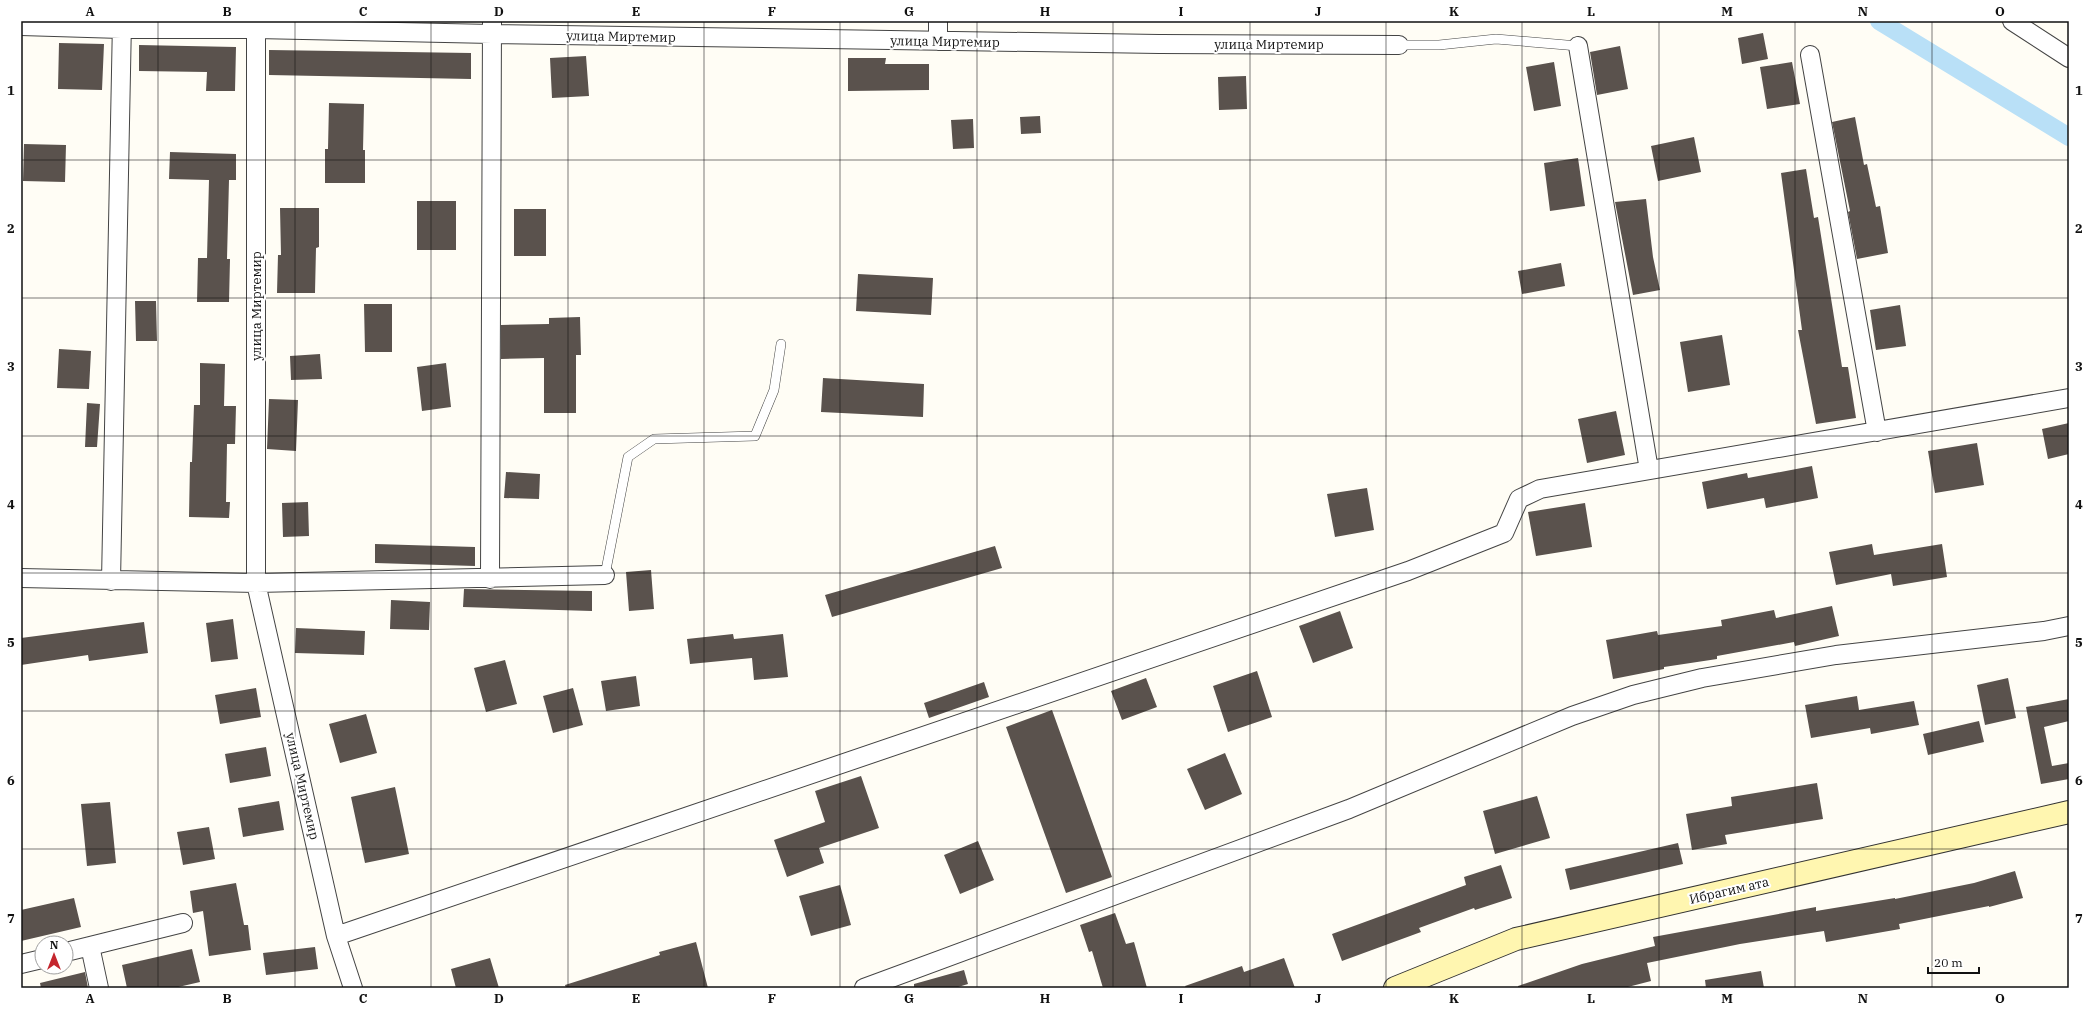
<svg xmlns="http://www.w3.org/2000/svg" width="2090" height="1009" font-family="'IBM Plex Serif',serif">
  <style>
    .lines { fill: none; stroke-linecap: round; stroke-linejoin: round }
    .canal { stroke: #b9e0f7; stroke-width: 18 }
    .building { fill: #5a524d }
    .lane-casing { stroke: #444; stroke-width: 10 }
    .street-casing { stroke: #444; stroke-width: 20 }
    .secondary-casing { stroke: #333; stroke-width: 24 }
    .lane { stroke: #fff; stroke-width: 9 }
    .street { stroke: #fff; stroke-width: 18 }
    .secondary { stroke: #fff6b0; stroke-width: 22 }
    .grid { fill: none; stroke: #111; stroke-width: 1; stroke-opacity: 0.55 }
    .labels { text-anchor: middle; stroke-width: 4; stroke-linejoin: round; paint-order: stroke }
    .street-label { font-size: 13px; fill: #111; stroke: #fff }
    .neatline { fill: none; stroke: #111; stroke-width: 1.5 }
    .grid-label { font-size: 13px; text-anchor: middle; font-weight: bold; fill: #111 }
  </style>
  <rect width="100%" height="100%" fill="#fffdf5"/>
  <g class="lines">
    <path class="canal" d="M 1879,21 L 2069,137"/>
  </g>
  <path class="building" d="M 1763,33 L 1768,59 L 1742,64 L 1738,38 Z
    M 59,43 L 104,44 L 102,90 L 58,89 Z
    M 139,45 L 236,47 L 235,91 L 206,91 L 207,72 L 139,71 Z
    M 1620,46 L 1628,89 L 1597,95 L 1590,52 Z
    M 269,50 L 471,53 L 471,79 L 269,75 Z
    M 586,56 L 589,96 L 552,98 L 550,58 Z
    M 848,58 L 886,58 L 885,64 L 929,64 L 929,90 L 848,91 Z
    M 1554,62 L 1561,106 L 1534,111 L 1526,67 Z
    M 1792,62 L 1800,104 L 1767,109 L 1760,67 Z
    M 1246,76 L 1247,109 L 1219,110 L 1218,77 Z
    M 329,103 L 364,104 L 363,150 L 365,150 L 365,183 L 325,183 L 325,149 L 328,149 Z
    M 1040,116 L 1041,133 L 1021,134 L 1020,117 Z
    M 1855,117 L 1864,165 L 1867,164 L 1876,207 L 1880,206 L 1888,253 L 1857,259 L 1848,212 L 1850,211 L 1832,122 Z
    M 973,119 L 974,148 L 953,149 L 951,120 Z
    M 1694,137 L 1701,172 L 1658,181 L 1651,146 Z
    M 24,144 L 66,145 L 65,182 L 23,181 Z
    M 170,152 L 236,154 L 236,180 L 229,180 L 227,259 L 230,259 L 229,302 L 197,302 L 198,258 L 207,258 L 209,180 L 169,179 Z
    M 1578,158 L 1585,206 L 1550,211 L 1544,163 Z
    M 1806,169 L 1814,218 L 1818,217 L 1842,367 L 1848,367 L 1856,418 L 1816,424 L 1798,330 L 1802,330 L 1781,173 Z
    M 1646,199 L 1653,257 L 1660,290 L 1633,295 L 1615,202 Z
    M 417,201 L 456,201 L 456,250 L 417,250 Z
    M 280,208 L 319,208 L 319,247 L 316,248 L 315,293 L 277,293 L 278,255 L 281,255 Z
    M 514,209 L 546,209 L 546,256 L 514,256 Z
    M 1561,263 L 1565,286 L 1522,294 L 1518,271 Z
    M 858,274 L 933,278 L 931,315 L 856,311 Z
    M 135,301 L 156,301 L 157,341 L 136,341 Z
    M 364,304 L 392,304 L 392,352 L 365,352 Z
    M 1900,305 L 1906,346 L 1876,350 L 1870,310 Z
    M 580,317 L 581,355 L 576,355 L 576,413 L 544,413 L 544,358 L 501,359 L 501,325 L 549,324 L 549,318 Z
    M 1722,335 L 1730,385 L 1688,392 L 1680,342 Z
    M 59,349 L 91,351 L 89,389 L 57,388 Z
    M 320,354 L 322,379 L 291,380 L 290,356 Z
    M 200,363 L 225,364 L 224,406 L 236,406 L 235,444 L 227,444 L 226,502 L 230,502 L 229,518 L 189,517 L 190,462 L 192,462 L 194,405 L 200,405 Z
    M 446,363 L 451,407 L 422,411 L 417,367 Z
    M 823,378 L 924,384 L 923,417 L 821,412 Z
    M 269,399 L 298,400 L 296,451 L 267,449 Z
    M 87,403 L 100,404 L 97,447 L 85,447 Z
    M 1616,411 L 1625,455 L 1587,463 L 1578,419 Z
    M 2069,423 L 2069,454 L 2048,459 L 2042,429 Z
    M 1977,443 L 1984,485 L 1935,493 L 1928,451 Z
    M 1812,466 L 1818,498 L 1766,508 L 1764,498 L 1707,509 L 1702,482 L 1747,473 L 1748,478 Z
    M 506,472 L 540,474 L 539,499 L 504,498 Z
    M 1367,488 L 1374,530 L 1335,537 L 1327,494 Z
    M 308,502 L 309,536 L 283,537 L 282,503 Z
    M 1585,503 L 1592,547 L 1536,556 L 1528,512 Z
    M 375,544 L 475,547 L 475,566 L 375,563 Z
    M 1872,544 L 1874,555 L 1942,544 L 1947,577 L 1893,586 L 1891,574 L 1836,585 L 1829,552 Z
    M 995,546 L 1002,568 L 832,617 L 825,595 Z
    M 651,570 L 654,609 L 629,611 L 626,572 Z
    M 464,589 L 592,591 L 592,611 L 463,607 Z
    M 391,600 L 430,602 L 429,630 L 390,629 Z
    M 1832,606 L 1839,636 L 1795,646 L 1794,642 L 1717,656 L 1717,659 L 1664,667 L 1664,669 L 1613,679 L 1606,640 L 1657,631 L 1658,635 L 1722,626 L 1721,620 L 1774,610 L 1776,618 Z
    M 1340,611 L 1353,648 L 1313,663 L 1299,626 Z
    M 233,619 L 238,659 L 211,662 L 206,623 Z
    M 144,622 L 148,653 L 89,661 L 88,655 L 21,665 L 21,638 Z
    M 296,628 L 365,631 L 364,655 L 295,653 Z
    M 733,634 L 734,639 L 783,634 L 788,677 L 754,680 L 752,658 L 690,664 L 687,639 Z
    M 505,660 L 517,704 L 486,712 L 474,668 Z
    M 1257,671 L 1272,717 L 1228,732 L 1213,686 Z
    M 636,676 L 640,706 L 606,711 L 601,681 Z
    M 1146,678 L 1157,707 L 1122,720 L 1111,691 Z
    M 2008,678 L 2016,718 L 1985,725 L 1977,685 Z
    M 984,682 L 989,697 L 929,718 L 924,703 Z
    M 256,688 L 261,717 L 220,724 L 215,695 Z
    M 573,688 L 583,725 L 553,733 L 543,696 Z
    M 1857,696 L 1859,710 L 1914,701 L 1919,725 L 1871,734 L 1870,728 L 1811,738 L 1805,705 Z
    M 2069,699 L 2069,721 L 2044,727 L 2052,766 L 2069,763 L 2069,779 L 2041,784 L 2026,707 Z
    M 1052,710 L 1112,877 L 1066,893 L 1006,727 Z
    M 366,714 L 377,753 L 340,763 L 329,724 Z
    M 1979,721 L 1984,742 L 1928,755 L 1923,734 Z
    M 266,747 L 271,776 L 230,783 L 225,754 Z
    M 1225,753 L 1242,794 L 1205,810 L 1187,769 Z
    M 861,776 L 879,828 L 819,848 L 824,863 L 787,877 L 774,840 L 825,822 L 815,791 Z
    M 1817,783 L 1823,819 L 1725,835 L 1727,844 L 1692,850 L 1686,814 L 1732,806 L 1731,797 Z
    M 395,787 L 409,854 L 365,863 L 351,797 Z
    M 1537,796 L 1550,838 L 1495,854 L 1483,811 Z
    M 279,801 L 284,830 L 243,837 L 238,808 Z
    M 110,802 L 116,863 L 87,866 L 81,804 Z
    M 209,827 L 215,859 L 183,865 L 177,832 Z
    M 978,841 L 994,880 L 960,894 L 944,855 Z
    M 1678,843 L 1683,864 L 1570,890 L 1565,869 Z
    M 1501,865 L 1512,898 L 1475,910 L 1474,908 L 1419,928 L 1421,932 L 1342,961 L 1332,934 L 1466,885 L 1464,877 Z
    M 2015,871 L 2023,898 L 1989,907 L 1989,906 L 1899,924 L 1900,929 L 1826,942 L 1824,931 L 1740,944 L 1647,963 L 1651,981 L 1624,988 L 1518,988 L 1518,986 L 1582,964 L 1655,946 L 1653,937 L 1816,907 L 1816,911 L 1895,898 L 1895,899 L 1974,883 Z
    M 236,883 L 244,925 L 248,925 L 251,950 L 209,956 L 203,911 L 193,913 L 190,891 Z
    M 840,885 L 851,925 L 811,936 L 799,896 Z
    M 74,898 L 81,927 L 21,941 L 21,910 Z
    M 1115,913 L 1126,944 L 1134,942 L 1147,988 L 1103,988 L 1092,951 L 1089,952 L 1080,925 Z
    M 696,942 L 708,988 L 566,988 L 565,985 L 660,955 L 659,952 Z
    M 315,947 L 318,969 L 266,975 L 263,953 Z
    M 192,949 L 200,982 L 174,988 L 127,988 L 122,965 Z
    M 490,958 L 499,988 L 456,988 L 451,969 Z
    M 1284,958 L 1295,988 L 1186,988 L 1185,986 L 1242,966 L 1244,972 Z
    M 964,970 L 968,984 L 955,988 L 914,988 L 914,984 Z
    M 1761,971 L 1764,988 L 1706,988 L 1705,980 Z
    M 85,972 L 88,988 L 41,988 L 40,983 Z"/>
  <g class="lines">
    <defs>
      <path id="lane" d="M 1399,45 L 1439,45 L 1496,39 L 1578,46
        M 605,575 L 628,457 L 654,439 L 755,436 L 774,390 L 781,344"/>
      <path id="street" d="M 256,21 L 256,583 L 336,936 L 353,988
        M 938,21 L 938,41
        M 2012,21 L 2069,58
        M 21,26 L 121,29 L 256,29 L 492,34 L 1159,44 L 1399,45
        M 1578,46 L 1649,470
        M 1810,55 L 1877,432
        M 21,578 L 256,583 L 605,575
        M 490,579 L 492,21
        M 111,581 L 122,21
        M 336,936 L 1408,571 L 1504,533 L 1519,499 L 1540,489 L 2069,398
        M 90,946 L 99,988
        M 66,952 L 183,923
        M 21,964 L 42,959
        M 864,988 L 1349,809 L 1572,716 L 1633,695 L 1702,678 L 1836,655 L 2044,631 L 2069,626"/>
      <path id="secondary" d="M 1395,988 L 1516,939 L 2069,812"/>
    </defs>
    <use href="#lane" class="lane-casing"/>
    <use href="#street" class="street-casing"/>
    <use href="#secondary" class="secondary-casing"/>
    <use href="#lane" class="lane"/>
    <use href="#street" class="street"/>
    <use href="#secondary" class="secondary"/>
  </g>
  <path class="grid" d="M 158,21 L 158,988M 295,21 L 295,988M 431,21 L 431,988M 568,21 L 568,988M 704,21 L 704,988M 840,21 L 840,988M 977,21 L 977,988M 1113,21 L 1113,988M 1250,21 L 1250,988M 1386,21 L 1386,988M 1522,21 L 1522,988M 1659,21 L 1659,988M 1795,21 L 1795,988M 1932,21 L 1932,988M 21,160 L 2069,160M 21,298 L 2069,298M 21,436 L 2069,436M 21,573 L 2069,573M 21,711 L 2069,711M 21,849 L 2069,849"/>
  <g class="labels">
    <g class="street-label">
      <text transform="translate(621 36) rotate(1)" y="5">улица Миртемир</text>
      <text transform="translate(945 41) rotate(1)" y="5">улица Миртемир</text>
      <text x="1269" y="49">улица Миртемир</text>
      <text transform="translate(256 306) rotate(-90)" y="5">улица Миртемир</text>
      <text transform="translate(303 786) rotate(77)" y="5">улица Миртемир</text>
      <text transform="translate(1729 890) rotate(-13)" y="5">Ибрагим ата</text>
    </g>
  </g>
  <rect width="2090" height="1009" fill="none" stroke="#ffffff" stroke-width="44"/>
  <g transform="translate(54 955)"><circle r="19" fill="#ffffff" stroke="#a0a0a0"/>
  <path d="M0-3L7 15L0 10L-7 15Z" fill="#c4262e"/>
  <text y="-6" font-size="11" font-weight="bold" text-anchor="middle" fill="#111111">N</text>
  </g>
  <path d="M1928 967v6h51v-6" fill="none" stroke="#111111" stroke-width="2"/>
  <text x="1934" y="967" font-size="12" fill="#111111" stroke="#ffffff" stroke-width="3" paint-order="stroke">20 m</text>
  <rect x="22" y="22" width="2046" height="965" class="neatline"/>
  <g class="grid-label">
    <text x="90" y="16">A</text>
    <text x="227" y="16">B</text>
    <text x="363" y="16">C</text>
    <text x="499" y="16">D</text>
    <text x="636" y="16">E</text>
    <text x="772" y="16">F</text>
    <text x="909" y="16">G</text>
    <text x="1045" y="16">H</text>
    <text x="1181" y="16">I</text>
    <text x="1318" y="16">J</text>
    <text x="1454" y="16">K</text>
    <text x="1591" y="16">L</text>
    <text x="1727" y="16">M</text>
    <text x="1863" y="16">N</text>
    <text x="2000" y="16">O</text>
    <text x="11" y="95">1</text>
    <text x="2079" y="95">1</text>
    <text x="11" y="233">2</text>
    <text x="2079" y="233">2</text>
    <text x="11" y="371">3</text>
    <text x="2079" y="371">3</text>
    <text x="11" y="509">4</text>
    <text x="2079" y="509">4</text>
    <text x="11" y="647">5</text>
    <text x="2079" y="647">5</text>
    <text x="11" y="785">6</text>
    <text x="2079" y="785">6</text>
    <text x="11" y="923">7</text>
    <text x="2079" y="923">7</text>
    <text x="90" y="1003">A</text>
    <text x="227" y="1003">B</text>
    <text x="363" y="1003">C</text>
    <text x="499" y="1003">D</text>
    <text x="636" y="1003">E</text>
    <text x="772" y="1003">F</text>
    <text x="909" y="1003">G</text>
    <text x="1045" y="1003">H</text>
    <text x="1181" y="1003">I</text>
    <text x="1318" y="1003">J</text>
    <text x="1454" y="1003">K</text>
    <text x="1591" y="1003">L</text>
    <text x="1727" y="1003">M</text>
    <text x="1863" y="1003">N</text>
    <text x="2000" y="1003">O</text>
  </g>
</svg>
